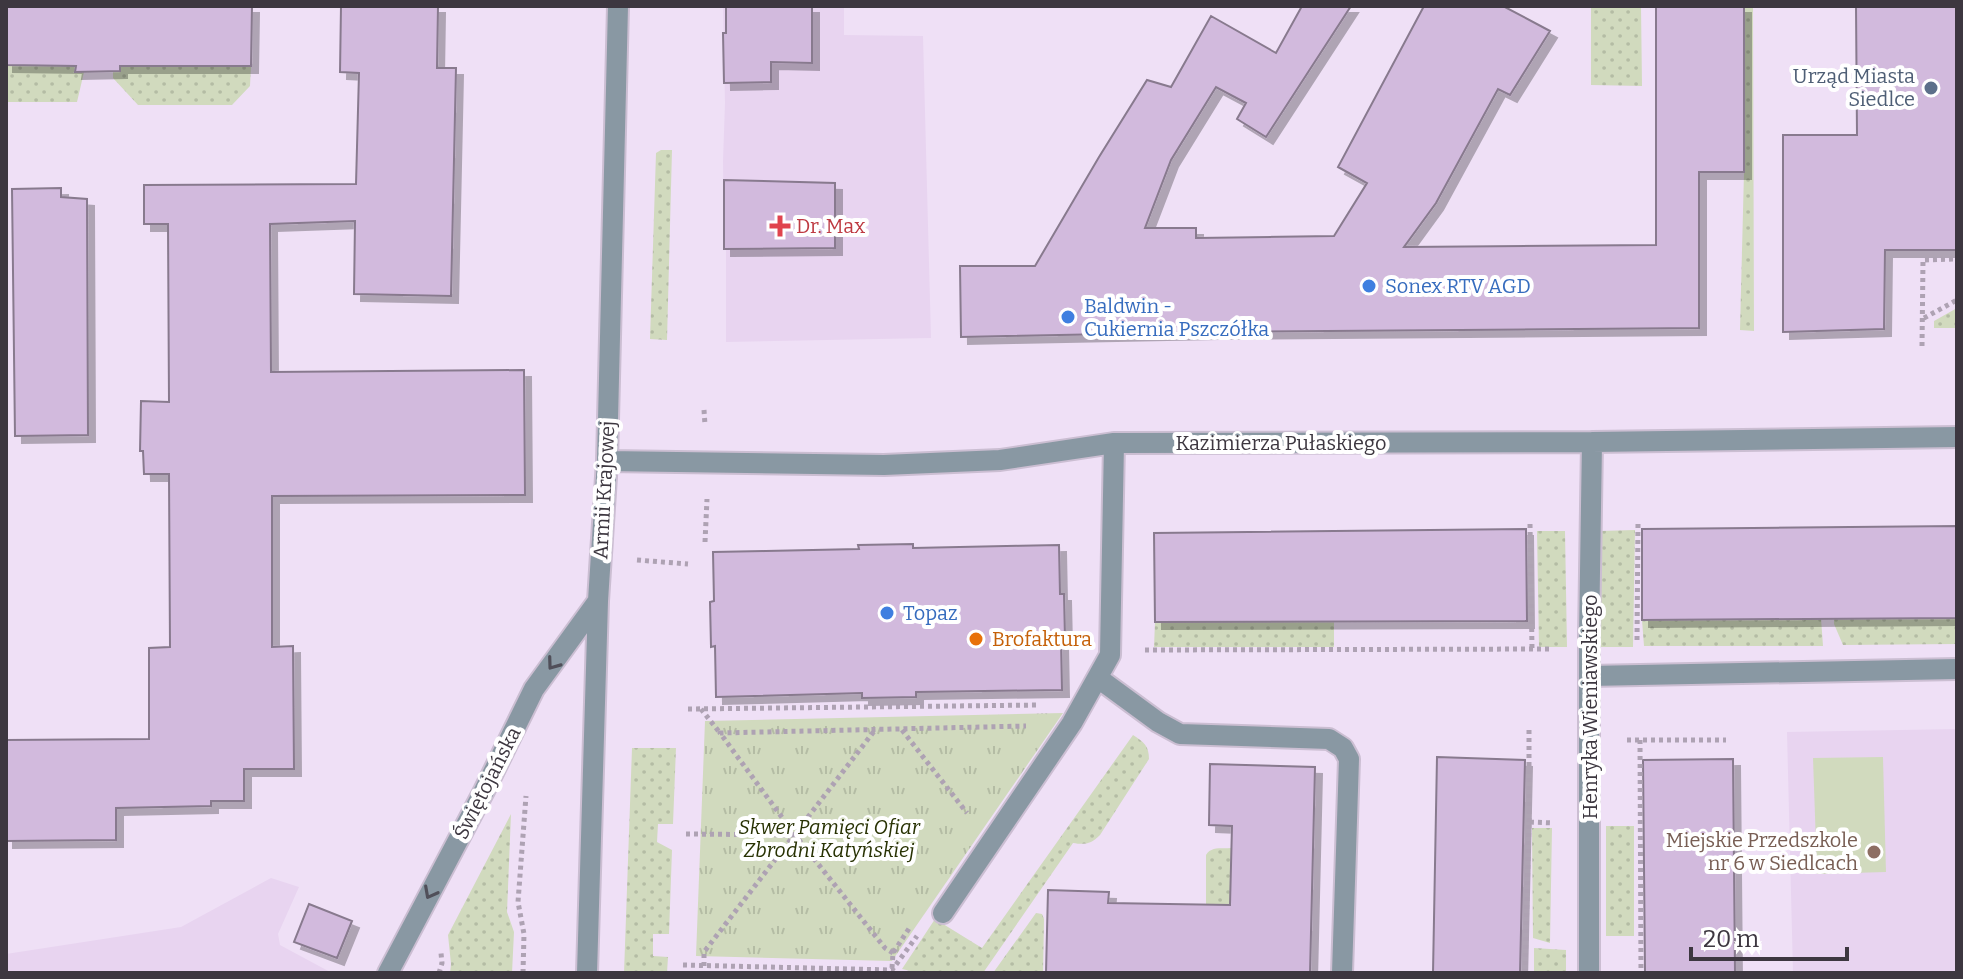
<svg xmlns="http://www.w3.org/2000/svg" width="1963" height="979" font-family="Bitter,serif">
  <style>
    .built { fill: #e8d4f0 }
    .grass { fill: url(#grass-dots) }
    .park { fill: url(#park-tufts) }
    .pitch { fill: #d1dabe }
    .building { fill: #d2badd; stroke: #887a8e; stroke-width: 2; filter: url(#shadow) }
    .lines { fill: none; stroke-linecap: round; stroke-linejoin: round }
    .minor-casing { stroke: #cbbed2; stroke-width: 24 }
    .path { stroke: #aea2b3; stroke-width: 5; stroke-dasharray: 4 4; stroke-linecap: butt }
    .minor { stroke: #8998a3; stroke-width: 20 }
    .oneway { stroke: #504f59 }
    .service-dot { fill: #5c6f8a; stroke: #fff; stroke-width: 3 }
    .health-dot { fill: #e0444e; stroke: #fff; stroke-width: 3 }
    .shop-dot { fill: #3f7fe0; stroke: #fff; stroke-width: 3 }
    .food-dot { fill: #e8710a; stroke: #fff; stroke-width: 3 }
    .education-dot { fill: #8d6e63; stroke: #fff; stroke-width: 3 }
    .labels { text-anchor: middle; stroke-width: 8; stroke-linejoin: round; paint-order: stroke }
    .service-label { font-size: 20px; fill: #4e5e75; stroke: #fff; text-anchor: end }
    .health-label { font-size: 20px; fill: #be3a42; stroke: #fff; text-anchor: start }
    .shop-label { font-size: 20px; fill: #366cbe; stroke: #fff; text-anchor: start }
    .street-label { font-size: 20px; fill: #3d3740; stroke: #fff }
    .food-label { font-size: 20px; fill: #c56008; stroke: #fff; text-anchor: start }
    .park-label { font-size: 20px; font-style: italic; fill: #283203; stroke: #fff }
    .education-label { font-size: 20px; fill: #785e54; stroke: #fff; text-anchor: end }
  </style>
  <defs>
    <pattern id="grass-dots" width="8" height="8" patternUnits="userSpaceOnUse" patternTransform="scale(2)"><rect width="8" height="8" fill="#d1dabe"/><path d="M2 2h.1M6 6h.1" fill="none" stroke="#b4bca4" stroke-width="1.8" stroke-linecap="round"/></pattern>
    <pattern id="park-tufts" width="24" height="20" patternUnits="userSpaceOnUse" patternTransform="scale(2)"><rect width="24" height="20" fill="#d1dabe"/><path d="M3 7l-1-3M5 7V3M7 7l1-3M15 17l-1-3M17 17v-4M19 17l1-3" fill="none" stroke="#b4bca4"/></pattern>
    <filter id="shadow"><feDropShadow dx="7" dy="7" stdDeviation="0" flood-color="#0004"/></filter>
  </defs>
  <rect width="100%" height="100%" fill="#efe0f6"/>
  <path class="built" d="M 723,6 L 844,6 L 844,35 L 923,36 L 931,338 L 726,342 L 726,250 L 724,249 L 723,161 L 725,103 Z
    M 1957,729 L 1957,973 L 1793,973 L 1787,732 Z
    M 271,878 L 299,887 L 278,934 L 280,945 L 332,973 L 6,973 L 6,954 L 181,927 Z"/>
  <path class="grass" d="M 1591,6 L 1641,6 L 1642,86 L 1591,85 Z
    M 1744,6 L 1753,6 L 1754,331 L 1740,330 L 1744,172 Z
    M 6,65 L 76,66 L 76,72 L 84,72 L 77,102 L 6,102 Z
    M 120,66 L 251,66 L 250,86 L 232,105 L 138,105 L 113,78 L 113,72 L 120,72 Z
    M 661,150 L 672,150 L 667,340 L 650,339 L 656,153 Z
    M 1957,308 L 1957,328 L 1934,328 L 1934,321 Z
    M 1635,530 L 1633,647 L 1601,647 L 1600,531 Z
    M 1537,531 L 1565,531 L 1567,647 L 1539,647 Z
    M 1957,617 L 1957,644 L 1843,645 L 1834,624 L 1834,619 Z
    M 1821,618 L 1823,646 L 1644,646 L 1642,620 Z
    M 1334,621 L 1334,647 L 1154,647 L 1155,622 Z
    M 1133,735 C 1144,742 1149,746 1149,759 L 1100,835 C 1091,844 1085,845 1073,843 L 983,973 L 919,973 L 902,969 L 935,919 L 982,948 Z
    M 632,748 L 676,748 L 673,824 L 658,824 L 657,842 L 672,850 L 669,934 L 653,934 L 653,956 L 668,957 L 667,973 L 624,973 Z
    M 511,814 L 507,912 L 514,932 L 512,973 L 450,973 L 451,964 L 448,935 Z
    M 1606,826 L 1634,826 L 1634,936 L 1606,936 Z
    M 1532,828 L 1552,828 L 1550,943 L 1533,938 Z
    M 1231,848 L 1230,896 L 1253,896 L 1206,926 L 1206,855 C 1211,846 1222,849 1231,848 Z
    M 1036,913 L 1042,914 L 1044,919 L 1043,973 L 993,973 Z
    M 1534,948 L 1566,950 L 1566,973 L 1534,973 Z"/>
  <path class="park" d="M 1063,713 L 892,961 L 696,956 L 705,721 Z"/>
  <path class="pitch" d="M 1883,757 L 1886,872 L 1817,874 L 1813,758 Z"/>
  <path class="building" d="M 6,6 L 252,6 L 251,66 L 120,66 L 120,71 L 75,72 L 76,66 L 6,65 Z
    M 341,6 L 438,6 L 437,68 L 456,68 L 451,296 L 354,294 L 355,221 L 270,224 L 271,372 L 524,370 L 525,495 L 272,496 L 272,647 L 293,646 L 294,769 L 244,769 L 244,801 L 211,801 L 211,806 L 116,808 L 116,840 L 6,841 L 6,740 L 149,739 L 149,648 L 170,647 L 169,474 L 144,474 L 143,451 L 140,451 L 141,401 L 169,402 L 168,224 L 144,224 L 144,185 L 356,184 L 359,73 L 340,72 Z
    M 726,6 L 812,6 L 812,63 L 771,62 L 771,82 L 724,83 L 723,33 L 726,33 Z
    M 1302,6 L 1351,6 L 1266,137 L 1237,119 L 1246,103 L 1216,87 L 1171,160 L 1145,228 L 1196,228 L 1196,238 L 1334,236 L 1367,183 L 1338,167 L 1424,6 L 1503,6 L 1550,31 L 1510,95 L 1498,89 L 1436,203 L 1404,247 L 1656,245 L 1656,6 L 1744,6 L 1744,172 L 1699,172 L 1699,328 L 1212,332 L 961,337 L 960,266 L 1035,266 L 1099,157 L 1147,80 L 1171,87 L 1211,16 L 1276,53 Z
    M 1856,6 L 1957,6 L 1957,250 L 1885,250 L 1884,329 L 1783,332 L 1783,135 L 1857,135 Z
    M 724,180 L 835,183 L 835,248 L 724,249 Z
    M 61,188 L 61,197 L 87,199 L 88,435 L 15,436 L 12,189 Z
    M 1957,526 L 1957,618 L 1642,620 L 1642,529 Z
    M 1526,529 L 1527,621 L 1155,622 L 1154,533 Z
    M 913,544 L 913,548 L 1059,545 L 1060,594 L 1064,594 L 1065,639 L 1061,640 L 1062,690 L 916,692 L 916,697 L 862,698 L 862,693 L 716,697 L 715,646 L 711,647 L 710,602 L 714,601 L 713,552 L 859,549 L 858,545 Z
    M 1437,757 L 1525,760 L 1520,973 L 1433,973 Z
    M 1733,759 L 1735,973 L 1645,973 L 1643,760 Z
    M 1210,764 L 1315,767 L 1310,973 L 1046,973 L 1048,890 L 1109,892 L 1108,903 L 1230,905 L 1232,826 L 1209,825 Z
    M 309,904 L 352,921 L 337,958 L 294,942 Z"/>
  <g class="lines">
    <defs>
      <path id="minor" d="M 607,461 L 884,465 L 1000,460 L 1114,443 L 1592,442 L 1957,437
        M 1589,676 L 1957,669
        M 1098,678 L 1158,722 L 1180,734 L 1329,739 L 1343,748 L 1349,759 L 1342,973
        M 943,913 L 1072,723 L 1110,655 L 1114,443
        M 388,973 L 484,791 L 534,689 L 598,601
        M 587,973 L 598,601 L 607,461 L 618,6
        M 1589,973 L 1589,637 L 1592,442"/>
    </defs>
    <use href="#minor" class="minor-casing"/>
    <path class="path" d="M 1924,318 L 1957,300
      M 1922,346 L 1923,260 L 1957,259
      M 704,410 L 705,425
      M 1530,524 L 1532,649
      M 705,542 L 707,499
      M 637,560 L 688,564
      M 1637,640 L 1638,523
      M 1145,650 L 1551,649
      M 688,709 L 1039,705
      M 701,709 L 720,733
      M 902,730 L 967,813
      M 1627,740 L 1726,740
      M 1640,740 L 1641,973
      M 1529,822 L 1529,729
      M 686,834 L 794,835
      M 893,953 L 885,948 L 795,835 L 720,733 L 1026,726
      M 683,965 L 892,970 L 917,936
      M 704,966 L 704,952 L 875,730
      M 892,968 L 893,953 L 910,927
      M 439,973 L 442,963 L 441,953
      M 523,973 L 524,934 L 518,902 L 526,796
      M 1525,973 L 1529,822 L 1553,823"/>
    <use href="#minor" class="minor"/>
  </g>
  <defs><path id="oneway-chevron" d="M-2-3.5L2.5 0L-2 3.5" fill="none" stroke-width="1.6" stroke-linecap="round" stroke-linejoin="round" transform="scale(2)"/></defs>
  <g class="oneway">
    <use href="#oneway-chevron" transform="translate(553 664) rotate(126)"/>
    <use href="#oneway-chevron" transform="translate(430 893) rotate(118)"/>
  </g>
  <circle class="service-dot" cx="1931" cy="88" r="8"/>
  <path class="health-dot" d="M776 214h8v8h8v8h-8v8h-8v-8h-8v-8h8z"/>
  <g class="shop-dot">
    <circle cx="1369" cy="286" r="8"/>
    <circle cx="1068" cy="317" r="8"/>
    <circle cx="887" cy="613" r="8"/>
  </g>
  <circle class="food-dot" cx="976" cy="639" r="8"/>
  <circle class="education-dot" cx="1874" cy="852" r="8"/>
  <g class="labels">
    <g class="service-label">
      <text x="1915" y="83">Urząd Miasta<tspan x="1915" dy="23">Siedlce</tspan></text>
    </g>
    <g class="health-label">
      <text x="796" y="233">Dr. Max</text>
    </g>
    <g class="shop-label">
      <text x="1385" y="293">Sonex RTV AGD</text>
      <text x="1084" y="313">Baldwin -<tspan x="1084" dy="23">Cukiernia Pszczółka</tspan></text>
      <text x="903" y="620">Topaz</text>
    </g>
    <g class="street-label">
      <text x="1281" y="450">Kazimierza Pułaskiego</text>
      <text transform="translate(604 490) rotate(-87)" y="7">Armii Krajowej</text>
      <text transform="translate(1590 707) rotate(-90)" y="7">Henryka Wieniawskiego</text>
      <text transform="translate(487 783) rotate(-63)" y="7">Świętojańska</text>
    </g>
    <g class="food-label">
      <text x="992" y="646">Brofaktura</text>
    </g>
    <g class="park-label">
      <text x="829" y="834">Skwer Pamięci Ofiar<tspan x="829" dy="23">Zbrodni Katyńskiej</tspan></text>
    </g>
    <g class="education-label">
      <text x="1858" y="847">Miejskie Przedszkole<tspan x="1858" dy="23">nr 6 w Siedlcach</tspan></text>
    </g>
  </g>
  <rect width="1963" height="979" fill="none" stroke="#3d3740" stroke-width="16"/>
  <path d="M1691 947v12h156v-12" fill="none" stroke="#3d3740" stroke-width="4"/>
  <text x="1703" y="947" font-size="24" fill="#3d3740" stroke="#ffffff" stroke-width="6" paint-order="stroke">20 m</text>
</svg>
